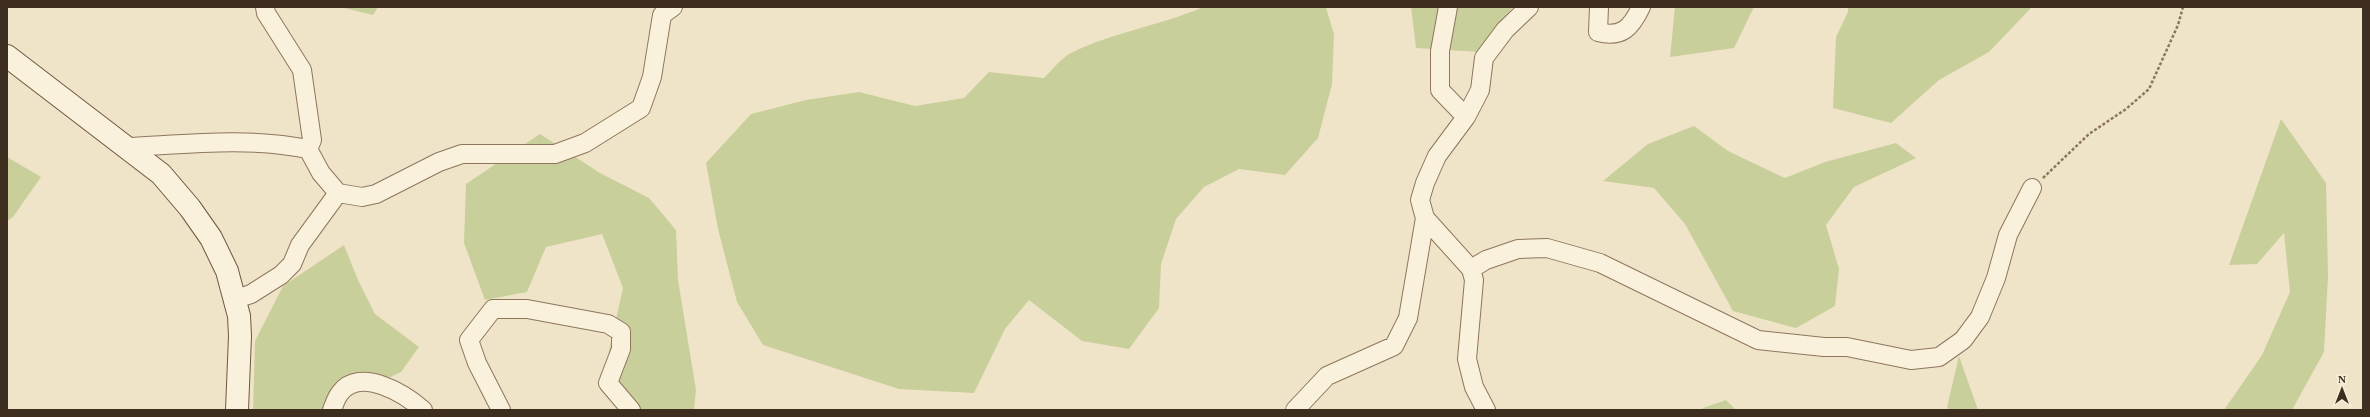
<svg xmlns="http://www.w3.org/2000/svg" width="2370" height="417" font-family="Georgia,serif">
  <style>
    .green { fill: #c9cf9b }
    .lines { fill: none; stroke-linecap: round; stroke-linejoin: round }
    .street-casing { stroke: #8d765c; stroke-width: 20 }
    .secondary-casing { stroke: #6f573f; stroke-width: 24 }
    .path { stroke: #8d765c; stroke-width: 2.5; stroke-dasharray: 3 2; stroke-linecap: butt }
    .street { stroke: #faf1dc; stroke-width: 18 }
    .secondary { stroke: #faf1dc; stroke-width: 22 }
  </style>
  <rect width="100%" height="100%" fill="#f0e4c8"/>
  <path class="green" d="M 340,7 L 378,7 L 373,15 Z
    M 1203,7 L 1326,7 L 1334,35 L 1332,84 L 1318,138 L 1285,175 L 1239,169 L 1204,187 L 1176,219 L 1161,264 L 1159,308 L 1129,349 L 1082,341 L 1029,300 L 1005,329 L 974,393 L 899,389 L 763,345 L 737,302 L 718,229 L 706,163 L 751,114 L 806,100 L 859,92 L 915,106 L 964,98 L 989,72 L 1044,78 C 1052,70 1061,58 1071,53 C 1113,32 1160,26 1203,7 Z
    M 1411,7 L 1513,7 L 1479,52 L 1416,48 Z
    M 1675,7 L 1754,7 L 1734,48 L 1670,57 Z
    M 1848,7 L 2032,7 L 1989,52 L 1939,80 L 1891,123 L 1833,108 L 1836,37 L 1848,12 Z
    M 2281,119 L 2326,183 L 2328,276 L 2324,352 L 2292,410 L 2224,410 L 2262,355 L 2290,292 L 2284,233 L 2257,264 L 2229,265 Z
    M 1694,126 L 1728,151 L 1785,178 L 1825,162 L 1896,143 L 1916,158 L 1854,187 L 1826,225 L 1839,269 L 1835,306 L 1796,328 L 1733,311 L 1685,224 L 1654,188 L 1603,181 L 1648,144 Z
    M 540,134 L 600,173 L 649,198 L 676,230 L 678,280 L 696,390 L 694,410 L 619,410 L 609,351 L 623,288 L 602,234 L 546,247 L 527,292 L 485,300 L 464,243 L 466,184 Z
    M 7,157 L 41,177 L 13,217 L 7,221 Z
    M 344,245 L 358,280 L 375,314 L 419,347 L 401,372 L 338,402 L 335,410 L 253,410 L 255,341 L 283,286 Z
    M 1959,356 L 1978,410 L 1949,410 L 1947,407 Z
    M 1726,400 L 1736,410 L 1703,410 L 1703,408 Z"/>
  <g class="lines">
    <defs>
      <path id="street" d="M 265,7 L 266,13 L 302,70 L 312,140 L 308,149
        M 1448,7 L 1440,51 L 1440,90 L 1466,117
        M 1599,7 L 1598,32 C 1622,38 1631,28 1641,7
        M 129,147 C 189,144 248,137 308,149
        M 308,149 L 321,173 L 338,193 L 362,197 L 376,194 L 439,162 L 462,154 L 555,154 L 585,143 L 641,108 L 652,77 L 662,15 L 673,7
        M 1425,218 L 1471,269 L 1474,280 L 1467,359 L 1474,387 L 1486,410
        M 1471,269 L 1486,260 L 1518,249 L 1547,248 L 1600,263 L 1758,340 L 1824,347 L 1847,347 L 1911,360 L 1939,357 L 1963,340 L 1980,317 L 1996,278 L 2008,235 L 2032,188
        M 236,299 L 251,294 L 281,275 L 292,264 L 300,245 L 338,193
        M 332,410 C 334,405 336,398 340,393 C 360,366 405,394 423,410
        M 501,410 L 477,363 L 469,340 L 493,309 L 527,309 L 608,324 L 621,332 L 621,349 L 608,383 L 631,410
        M 1295,410 L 1327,376 L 1394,346 L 1408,318 L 1425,218 L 1420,200 L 1425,183 L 1437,156 L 1466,117 L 1480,90 L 1484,58 L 1505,30 L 1529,7"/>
      <path id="secondary" d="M 7,56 L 161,174 L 190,208 L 211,238 L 227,271 L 239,316 L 240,336 L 237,410"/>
    </defs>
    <use href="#street" class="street-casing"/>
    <use href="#secondary" class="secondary-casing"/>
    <path class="path" d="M 2043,178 L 2089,134 L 2126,109 L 2149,89 L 2178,25 L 2183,7"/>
    <use href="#street" class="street"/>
    <use href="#secondary" class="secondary"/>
  </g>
  <rect width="2370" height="417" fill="none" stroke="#3d2e20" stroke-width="16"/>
  <g transform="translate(2342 389)" stroke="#f7eed8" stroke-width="3" paint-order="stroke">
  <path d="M0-3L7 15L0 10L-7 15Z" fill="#3d2e20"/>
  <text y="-6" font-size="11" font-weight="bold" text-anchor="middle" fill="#3d2e20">N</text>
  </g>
</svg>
